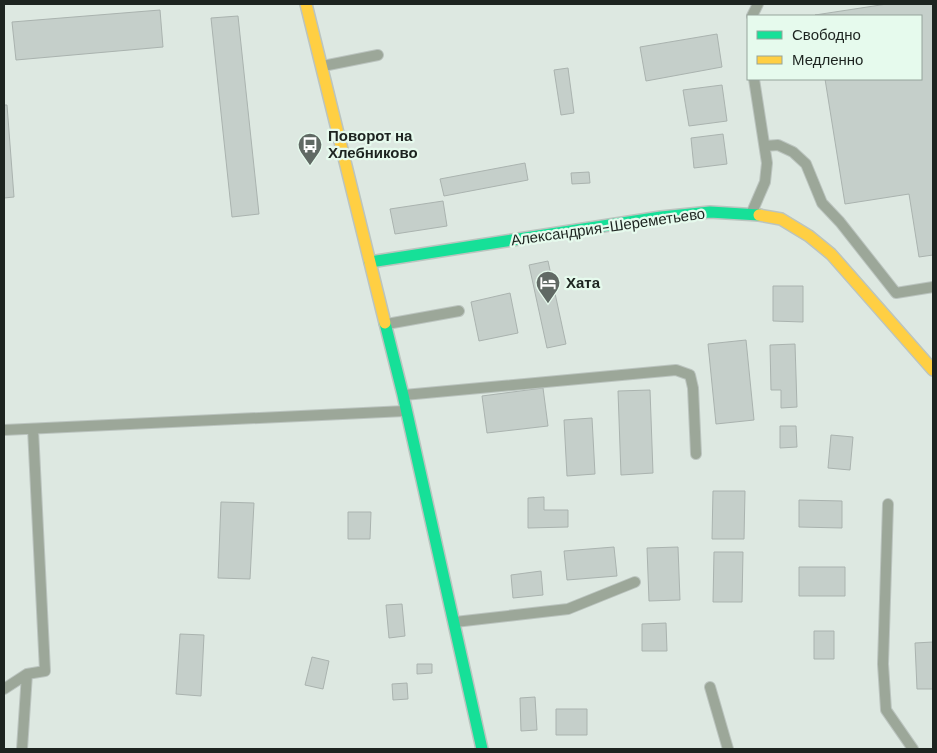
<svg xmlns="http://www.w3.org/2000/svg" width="937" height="753" font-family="'DM Sans',sans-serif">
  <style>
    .building { fill: #c5cfca; stroke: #aab3af }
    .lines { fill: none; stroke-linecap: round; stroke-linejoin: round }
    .lane-casing { stroke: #bbc4bf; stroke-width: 12 }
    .fast-casing { stroke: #bbc4bf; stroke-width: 14 }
    .slow-casing { stroke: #bbc4bf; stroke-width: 14 }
    .lane { stroke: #9ca799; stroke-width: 10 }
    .fast { stroke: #16e098; stroke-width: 11 }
    .slow { stroke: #ffcf43; stroke-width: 11 }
    .labels { text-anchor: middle; stroke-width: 4.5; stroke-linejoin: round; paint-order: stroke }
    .poi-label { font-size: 15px; font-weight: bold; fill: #1d2420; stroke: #e6faed; text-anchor: start }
    .street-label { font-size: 15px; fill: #1d2420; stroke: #e6faed }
  </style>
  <rect width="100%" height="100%" fill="#dde8e1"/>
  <path class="building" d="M 887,4 L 933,4 L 933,255 L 919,257 L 909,194 L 845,204 L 825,79 L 921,79 L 921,16 L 815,15 Z
    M 160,10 L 163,47 L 16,60 L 12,22 Z
    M 238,16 L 259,214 L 232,217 L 211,18 Z
    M 717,34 L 722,67 L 646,81 L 640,47 Z
    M 568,68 L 574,113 L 561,115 L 554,70 Z
    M 722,85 L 727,121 L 689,126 L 683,90 Z
    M 4,105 L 7,105 L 14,197 L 4,198 Z
    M 723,134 L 727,164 L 694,168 L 691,138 Z
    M 525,163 L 528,180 L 444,196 L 440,179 Z
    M 589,172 L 590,183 L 572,184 L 571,173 Z
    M 443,201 L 447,226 L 395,234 L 390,209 Z
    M 548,261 L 566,344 L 547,348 L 529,265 Z
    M 773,286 L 803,286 L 803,322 L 773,321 Z
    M 510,293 L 518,333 L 479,341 L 471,302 Z
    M 746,340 L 754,420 L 716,424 L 708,344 Z
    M 795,344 L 797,407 L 781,408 L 781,390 L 771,390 L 770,345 Z
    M 543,388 L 548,426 L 487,433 L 482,396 Z
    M 650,390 L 653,473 L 621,475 L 618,391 Z
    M 592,418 L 595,474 L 567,476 L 564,420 Z
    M 780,426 L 796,426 L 797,447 L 780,448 Z
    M 831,435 L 853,437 L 850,470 L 828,468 Z
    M 713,491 L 745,491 L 744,539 L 712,539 Z
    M 544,497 L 544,510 L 568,510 L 568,527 L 528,528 L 528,498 Z
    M 799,500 L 842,501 L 842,528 L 799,527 Z
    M 221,502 L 254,503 L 250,579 L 218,578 Z
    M 348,512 L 371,512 L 370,539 L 348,539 Z
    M 614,547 L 617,576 L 567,580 L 564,551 Z
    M 678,547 L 680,600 L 649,601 L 647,548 Z
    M 714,552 L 743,552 L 742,602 L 713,602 Z
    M 799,567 L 845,567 L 845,596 L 799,596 Z
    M 541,571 L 543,595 L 513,598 L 511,575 Z
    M 402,604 L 405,636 L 389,638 L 386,605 Z
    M 666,623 L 667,651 L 642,651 L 642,624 Z
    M 814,631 L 834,631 L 834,659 L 814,659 Z
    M 180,634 L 204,635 L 201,696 L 176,694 Z
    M 933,642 L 933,689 L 917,689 L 915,643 Z
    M 312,657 L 329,661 L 323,689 L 305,685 Z
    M 417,664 L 432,664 L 432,673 L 417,674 Z
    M 407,683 L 408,699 L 393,700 L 392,684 Z
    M 535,697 L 537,730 L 521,731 L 520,698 Z
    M 556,709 L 587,709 L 587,735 L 556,735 Z"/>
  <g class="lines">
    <defs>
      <path id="lane" d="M 752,16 L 758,4
        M 323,66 L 378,55
        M 765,146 L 778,145 L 793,152 L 806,164 L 822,203 L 840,222 L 896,293 L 933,287
        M 752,212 L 765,182 L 767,163 L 754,79
        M 387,324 L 459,311
        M 404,395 L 676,370 L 690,375 L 693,388 L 696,454
        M 4,430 L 405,411
        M 888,504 L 883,664 L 886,710 L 913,749
        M 455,622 L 568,609 L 635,582
        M 710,687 L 728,749
        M 4,689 L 27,674 L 45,671 L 33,429
        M 22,749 L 27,674"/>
      <path id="fast" d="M 370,262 L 661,217 L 710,212 L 759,215
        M 385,323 L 403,395 L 482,749"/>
      <path id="slow" d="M 306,4 L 385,323
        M 759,215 L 781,219 L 809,236 L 831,254 L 933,370"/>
    </defs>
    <use href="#lane" class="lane-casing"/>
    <use href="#fast" class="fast-casing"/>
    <use href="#slow" class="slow-casing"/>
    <use href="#lane" class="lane"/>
    <use href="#fast" class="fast"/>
    <use href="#slow" class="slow"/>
  </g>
  <defs>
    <symbol id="bus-pin" viewBox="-11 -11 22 30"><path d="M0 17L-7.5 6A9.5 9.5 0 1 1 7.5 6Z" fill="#606964" stroke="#e6faed"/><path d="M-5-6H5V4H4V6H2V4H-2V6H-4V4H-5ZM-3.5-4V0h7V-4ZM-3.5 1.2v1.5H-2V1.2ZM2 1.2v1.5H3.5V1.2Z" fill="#fff"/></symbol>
    <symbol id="hotel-pin" viewBox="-11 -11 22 30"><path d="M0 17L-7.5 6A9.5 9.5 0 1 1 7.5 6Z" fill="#606964" stroke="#e6faed"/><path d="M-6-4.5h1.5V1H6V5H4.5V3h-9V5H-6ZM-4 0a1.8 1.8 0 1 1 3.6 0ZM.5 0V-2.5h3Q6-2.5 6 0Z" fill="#fff"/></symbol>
  </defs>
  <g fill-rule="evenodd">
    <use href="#bus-pin" x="296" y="131" width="28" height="38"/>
    <use href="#hotel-pin" x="534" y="269" width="28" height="38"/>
  </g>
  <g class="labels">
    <g class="poi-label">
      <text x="328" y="141">Поворот на<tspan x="328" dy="17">Хлебниково</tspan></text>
      <text x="566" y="288">Хата</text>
    </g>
    <g class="street-label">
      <text transform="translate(608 227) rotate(-8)" y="5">Александрия-Шереметьево</text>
    </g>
  </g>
  <rect width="937" height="753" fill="none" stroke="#1d2420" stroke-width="10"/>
  <rect x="747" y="15" width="175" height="65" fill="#e6faed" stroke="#96a49b"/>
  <rect x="757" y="31" width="25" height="8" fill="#16e098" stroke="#96a49b"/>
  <text x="792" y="40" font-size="15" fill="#1d2420">Свободно</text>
  <rect x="757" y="56" width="25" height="8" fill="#ffcf43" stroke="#96a49b"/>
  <text x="792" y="65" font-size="15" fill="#1d2420">Медленно</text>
</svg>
